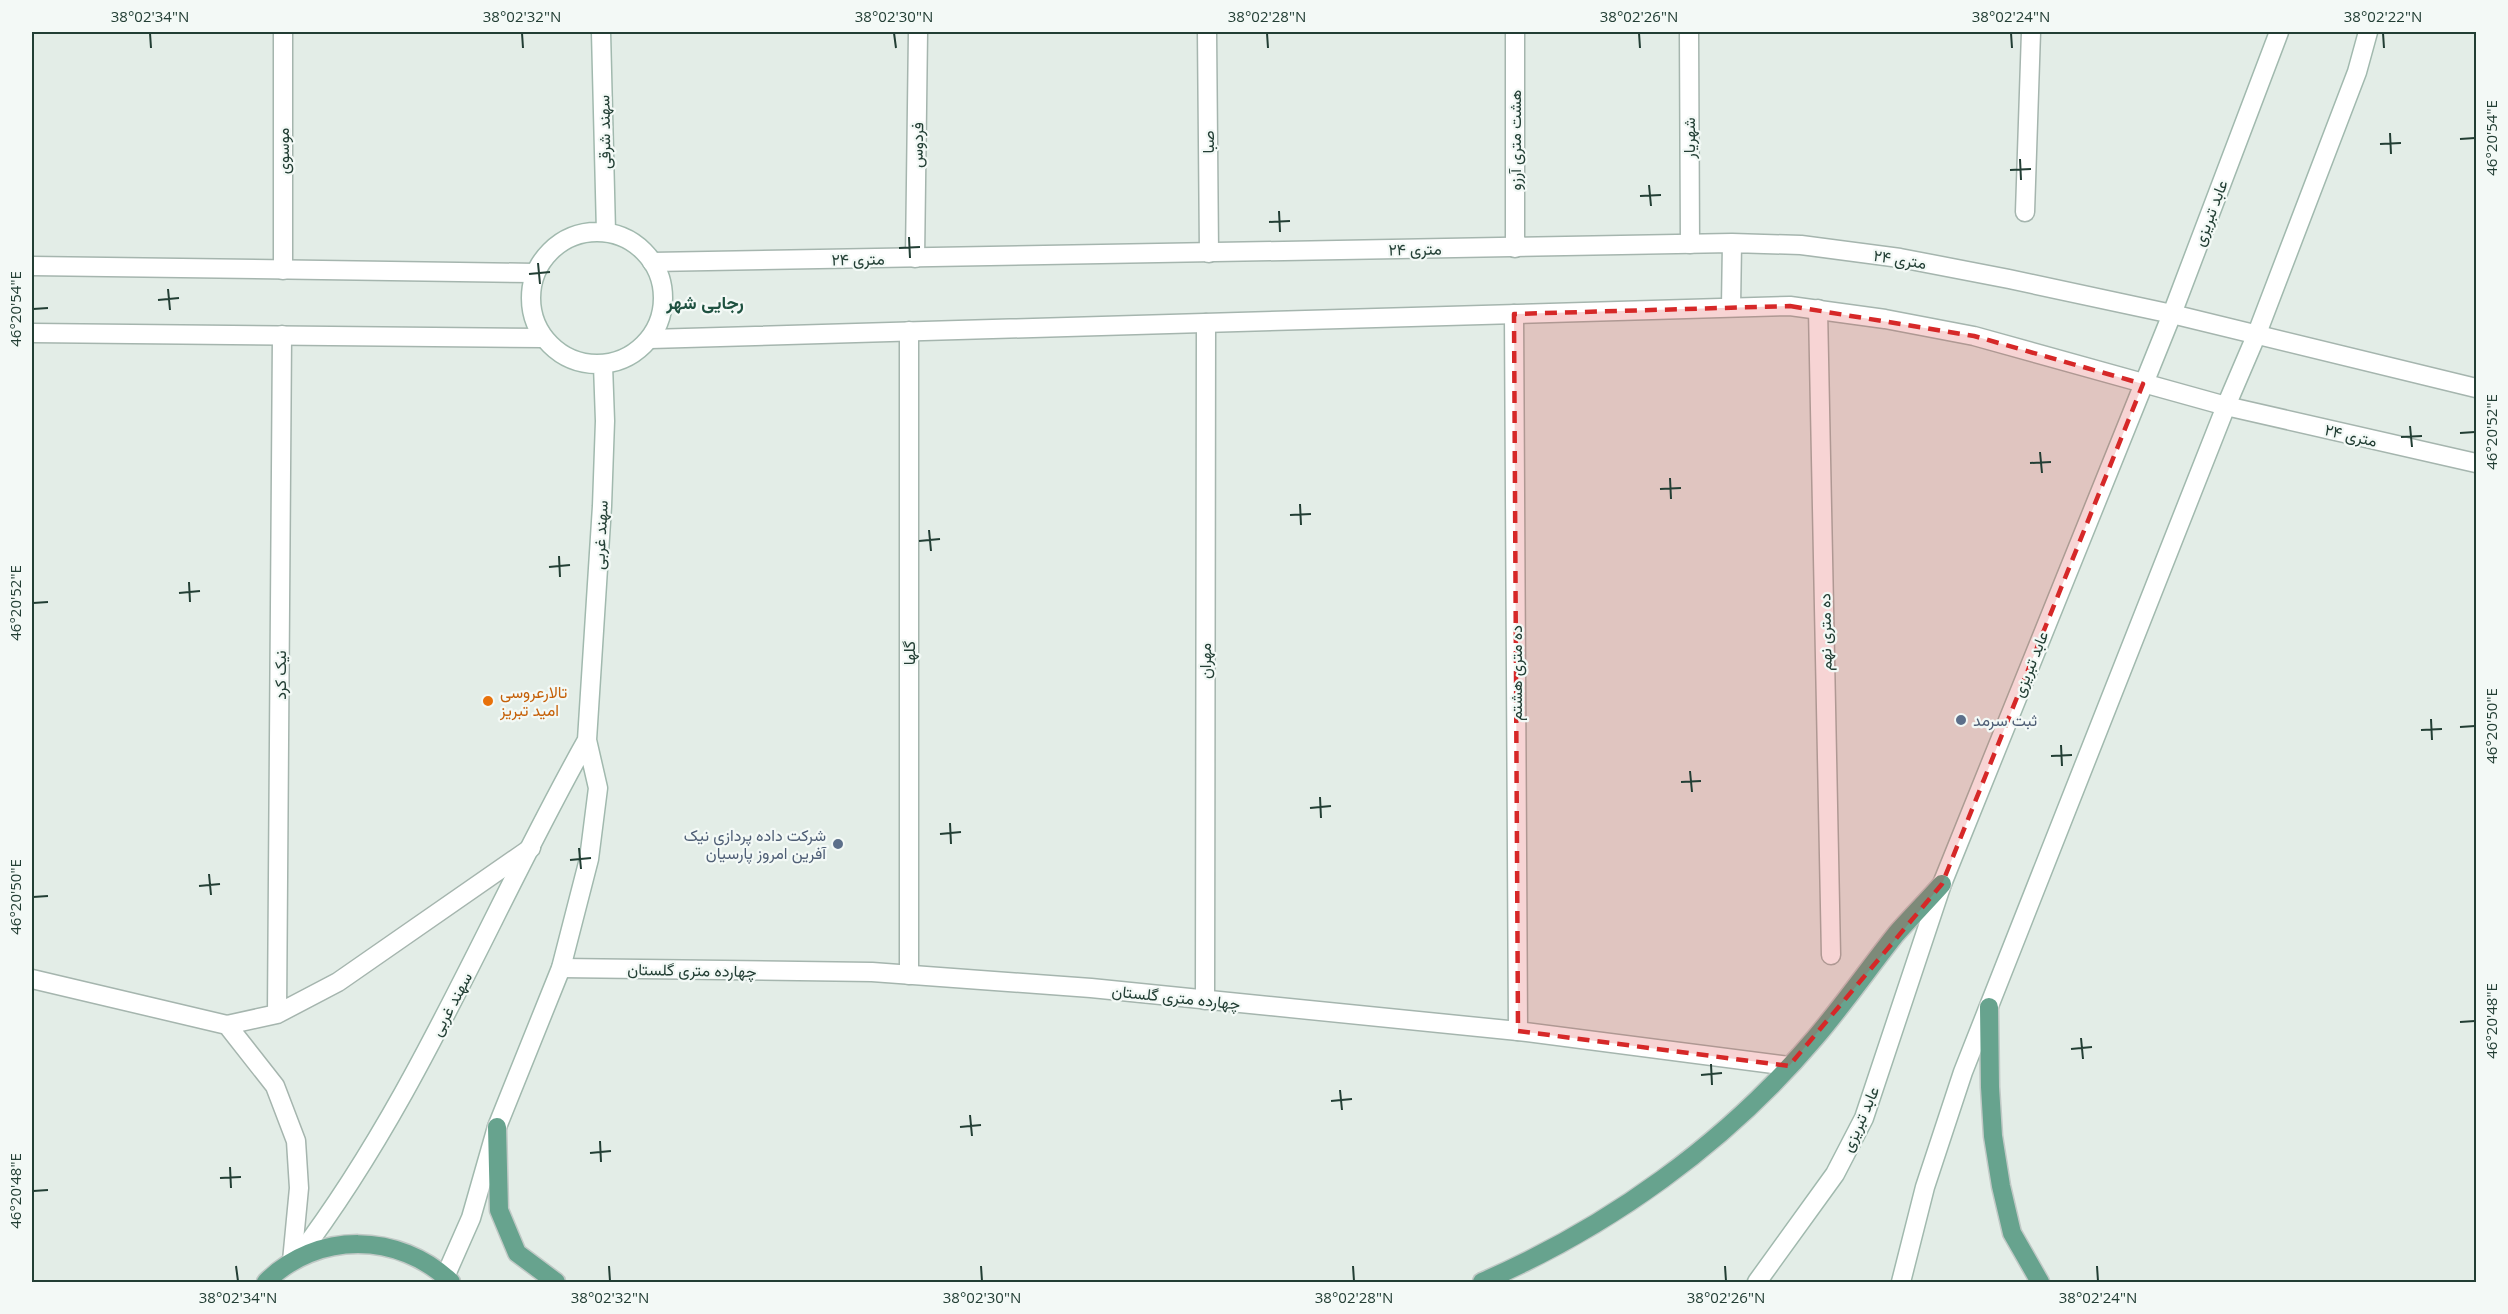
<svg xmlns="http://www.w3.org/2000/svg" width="2508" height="1314" font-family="'Open Sans',Vazirmatn,sans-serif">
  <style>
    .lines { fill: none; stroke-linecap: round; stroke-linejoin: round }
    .minor-casing { stroke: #a5b5ae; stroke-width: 21 }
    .tertiary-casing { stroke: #a5b5ae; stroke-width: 21 }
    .secondary-casing { stroke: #a1b9ae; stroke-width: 21 }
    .primary-casing { stroke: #c1c9c6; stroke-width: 21 }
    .minor { stroke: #fff; stroke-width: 18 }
    .tertiary { stroke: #fff; stroke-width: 18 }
    .secondary { stroke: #fff; stroke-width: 18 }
    .primary { stroke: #67a38e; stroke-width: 18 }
    .marked { fill: #d62828; fill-opacity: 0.2; stroke: #d62828; stroke-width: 4.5; stroke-dasharray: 12 8; stroke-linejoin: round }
    .ticks { fill: none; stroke: #223e34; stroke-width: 2 }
    .food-dot { fill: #e8710a; stroke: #f3f9f6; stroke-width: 2 }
    .service-dot { fill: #5c6f8a; stroke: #f3f9f6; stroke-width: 2 }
    .labels { text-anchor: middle; stroke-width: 4.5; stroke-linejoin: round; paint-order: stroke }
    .street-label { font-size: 16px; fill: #223e34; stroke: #f3f9f6 }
    .food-label { font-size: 16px; fill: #c56008; stroke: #f3f9f6; text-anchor: start }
    .service-label { font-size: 16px; fill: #4e5e75; stroke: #f3f9f6; text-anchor: start }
    .neighbourhood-label { font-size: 18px; font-weight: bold; fill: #1e5140; stroke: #f3f9f6 }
    .neatline { fill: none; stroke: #223e34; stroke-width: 2 }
    .ticks-label { font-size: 15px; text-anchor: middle; fill: #223e34 }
  </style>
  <rect width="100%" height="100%" fill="#e3ede7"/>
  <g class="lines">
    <defs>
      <path id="minor" d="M 1207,32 L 1209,253
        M 1515,32 L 1515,248
        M 1689,32 L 1690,244
        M 2025,212 L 2031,32
        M 915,258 L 918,32
        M 283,270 L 283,32
        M 1818,309 L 1831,955
        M 1514,314 L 1518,1031
        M 909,331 L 909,975
        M 32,979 L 227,1025 L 277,1014 L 338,982 L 531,848
        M 1205,1000 L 1206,323
        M 277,1014 L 282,335
        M 227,1025 L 275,1086 L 296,1141 L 299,1188 L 292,1261"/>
      <path id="tertiary" d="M 652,262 L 1732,243 L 1801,245 L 1900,258 L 2009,279 L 2172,314 L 2476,388
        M 32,266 L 535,273
        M 1731,307 L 1732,243
        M 32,333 L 543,338
        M 650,339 L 1790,306 L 1885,319 L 1974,336 L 2226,406 L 2476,463
        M 561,968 L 872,972 L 1091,988 L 1518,1031 L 1789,1066"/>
      <path id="secondary" d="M 601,32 L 606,232
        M531 298a66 66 0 1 1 132 0a66 66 0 1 1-132 0Z
        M 297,1258 C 418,1099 490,912 587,740
        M 445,1277 L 471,1218 L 497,1127 L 561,968 L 589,859 L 598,788 L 587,740 L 602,506 L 605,421 L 603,365
        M 1757,1282 L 1835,1174 L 1864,1118 L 1942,884 L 2172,314 L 2279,32
        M 1901,1282 L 1925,1187 L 1963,1072 L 2226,406 L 2256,336 L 2357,72 L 2368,32"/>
      <path id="primary" d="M 1989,1007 L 1990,1087 L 1993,1136 L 2001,1186 L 2012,1233 L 2040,1282
        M 497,1127 L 499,1210 L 517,1253 L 556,1282
        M 266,1282 C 317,1231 399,1232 451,1282
        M 1482,1282 C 1609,1227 1725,1144 1815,1038 C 1844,1004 1869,968 1896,934 C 1911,917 1927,901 1942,884"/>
    </defs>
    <use href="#minor" class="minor-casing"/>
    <use href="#tertiary" class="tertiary-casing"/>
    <use href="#secondary" class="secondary-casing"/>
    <use href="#primary" class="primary-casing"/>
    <use href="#minor" class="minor"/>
    <use href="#tertiary" class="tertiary"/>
    <use href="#secondary" class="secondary"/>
    <use href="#primary" class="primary"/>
  </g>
  <path class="marked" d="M 1790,306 L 1974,336 L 2143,384 L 1942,884 L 1789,1066 L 1518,1031 L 1514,314 Z"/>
  <path class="ticks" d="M 150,33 L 151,48M 522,33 L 523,48M 894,33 L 896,48M 1267,33 L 1268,48M 1639,33 L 1640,48M 2011,33 L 2012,48M 2383,33 L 2384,48M 2390,133 L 2391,154M 2460,139 L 2475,138M 2380,144 L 2401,143M 2020,159 L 2021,180M 2010,170 L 2031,169M 1649,185 L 1651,206M 1640,196 L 1661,195M 1279,211 L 1280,232M 1269,222 L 1290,221M 909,237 L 910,258M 899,248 L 920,247M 538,263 L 540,284M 529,274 L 550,272M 168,289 L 170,310M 158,300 L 179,298M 33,309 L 48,308M 2410,426 L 2412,447M 2460,433 L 2475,432M 2401,437 L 2422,436M 2040,452 L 2042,473M 2030,463 L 2051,462M 1670,478 L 1671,499M 1660,489 L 1681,488M 1300,504 L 1301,525M 1290,515 L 1311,514M 929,530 L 931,551M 919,541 L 940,539M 559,556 L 560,577M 549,567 L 570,565M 189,582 L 190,602M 179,593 L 200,591M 33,603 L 48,602M 2431,719 L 2432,740M 2460,727 L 2475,726M 2421,730 L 2442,729M 2061,745 L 2062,766M 2051,756 L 2072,755M 1690,771 L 1692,792M 1681,782 L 1701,781M 1320,797 L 1321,818M 1310,808 L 1331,806M 950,823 L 951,844M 940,834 L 961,832M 579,848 L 581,869M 570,860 L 591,858M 209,874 L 211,895M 199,886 L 220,884M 33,897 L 48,896M 2460,1022 L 2475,1021M 2081,1038 L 2083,1059M 2071,1049 L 2092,1047M 1711,1064 L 1712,1085M 1701,1075 L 1722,1073M 1340,1090 L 1342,1110M 1331,1101 L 1352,1099M 970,1115 L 972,1136M 960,1127 L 981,1125M 600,1141 L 601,1162M 590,1153 L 611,1151M 230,1167 L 231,1188M 220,1178 L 241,1177M 33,1191 L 48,1190M 236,1266 L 238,1281M 609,1266 L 610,1281M 981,1266 L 982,1281M 1353,1266 L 1354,1281M 1725,1266 L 1726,1281M 2097,1266 L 2098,1281"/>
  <circle class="food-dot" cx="488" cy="701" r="6"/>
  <g class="service-dot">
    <circle cx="1961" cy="720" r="6"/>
    <circle cx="838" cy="844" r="6"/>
  </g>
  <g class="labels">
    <g class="street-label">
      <text transform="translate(604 132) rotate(-91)" y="6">سهند شرقی</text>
      <text transform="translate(1689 138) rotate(-90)" y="6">شهریار</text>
      <text transform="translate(1515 140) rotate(-90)" y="6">هشت متری آرزو</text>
      <text transform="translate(1208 142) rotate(-90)" y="6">صبا</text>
      <text transform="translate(917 145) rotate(-89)" y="6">فردوس</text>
      <text transform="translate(283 151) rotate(-90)" y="6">موسوی</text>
      <text transform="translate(2210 213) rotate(-69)" y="6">عابد تبریزی</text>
      <text transform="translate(1415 249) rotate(-1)" y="6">۲۴ متری</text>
      <text transform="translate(858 259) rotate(-1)" y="6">۲۴ متری</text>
      <text transform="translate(1900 259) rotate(9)" y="6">۲۴ متری</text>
      <text transform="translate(2351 435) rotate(13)" y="6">۲۴ متری</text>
      <text transform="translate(600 535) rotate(-87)" y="6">سهند غربی</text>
      <text transform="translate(1825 632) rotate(-91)" y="6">ده متری نهم</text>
      <text transform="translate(909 653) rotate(-90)" y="6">گلها</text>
      <text transform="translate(1205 661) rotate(-90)" y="6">مهران</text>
      <text transform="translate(2030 664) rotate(-68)" y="6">عابد تبریزی</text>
      <text transform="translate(1516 673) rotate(-90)" y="6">ده متری هشتم</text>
      <text transform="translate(280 675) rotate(-90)" y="6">نیک کرد</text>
      <text transform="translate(692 970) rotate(1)" y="6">چهارده متری گلستان</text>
      <text transform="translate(1176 997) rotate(6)" y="6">چهارده متری گلستان</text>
      <text transform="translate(451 1004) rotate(-62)" y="6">سهند غربی</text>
      <text transform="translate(1860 1119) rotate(-66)" y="6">عابد تبریزی</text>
    </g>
    <g class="food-label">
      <text x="500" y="698">تالارعروسی<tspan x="500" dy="18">امید تبریز</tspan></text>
    </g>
    <g class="service-label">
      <text x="1973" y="726">ثبت سرمد</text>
      <text x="826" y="841" text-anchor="end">شرکت داده پردازی نیک<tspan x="826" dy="18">آفرین امروز پارسیان</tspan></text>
    </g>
    <g class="neighbourhood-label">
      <text x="705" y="309">رجایی شهر</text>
    </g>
  </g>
  <rect width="2508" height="1314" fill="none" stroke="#f3f9f6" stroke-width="66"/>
  <rect x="33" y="33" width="2442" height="1248" class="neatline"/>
  <g class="ticks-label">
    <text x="150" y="22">38°02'34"N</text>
    <text x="522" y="22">38°02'32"N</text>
    <text x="894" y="22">38°02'30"N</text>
    <text x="1267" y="22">38°02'28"N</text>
    <text x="1639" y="22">38°02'26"N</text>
    <text x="2011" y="22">38°02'24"N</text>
    <text x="2383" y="22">38°02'22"N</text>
    <text transform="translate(2492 138) rotate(-90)" y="5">46°20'54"E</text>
    <text transform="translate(16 309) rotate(-90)" y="5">46°20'54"E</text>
    <text transform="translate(2492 432) rotate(-90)" y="5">46°20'52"E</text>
    <text transform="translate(16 603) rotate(-90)" y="5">46°20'52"E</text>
    <text transform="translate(2492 726) rotate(-90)" y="5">46°20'50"E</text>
    <text transform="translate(16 897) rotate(-90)" y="5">46°20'50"E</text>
    <text transform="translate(2492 1021) rotate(-90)" y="5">46°20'48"E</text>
    <text transform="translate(16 1191) rotate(-90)" y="5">46°20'48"E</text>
    <text x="238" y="1303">38°02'34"N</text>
    <text x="610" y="1303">38°02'32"N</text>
    <text x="982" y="1303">38°02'30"N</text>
    <text x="1354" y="1303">38°02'28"N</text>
    <text x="1726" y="1303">38°02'26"N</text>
    <text x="2098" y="1303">38°02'24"N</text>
  </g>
</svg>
